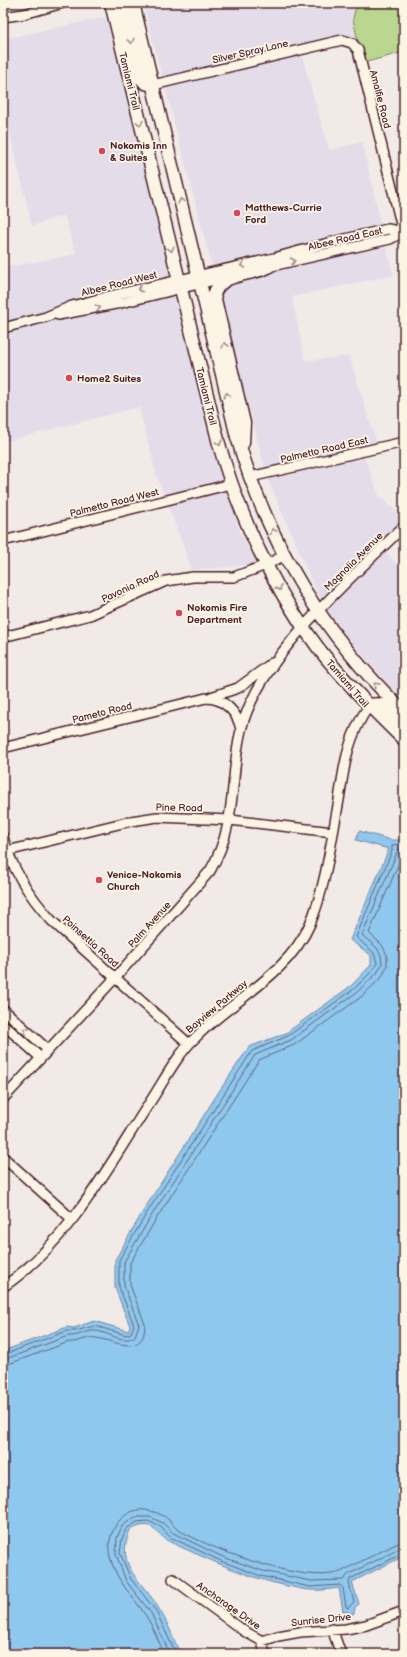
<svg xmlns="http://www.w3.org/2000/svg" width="407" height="1657" font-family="'Balsamiq Sans',sans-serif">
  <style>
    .built { fill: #e4dce9 }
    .green { fill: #bbd78f; stroke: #827b5d }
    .water { fill: #8ec8ee; stroke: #7384a0 }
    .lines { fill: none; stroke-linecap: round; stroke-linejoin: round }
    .shore { stroke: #656379; stroke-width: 1 }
    .minor-casing { stroke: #4a1f2b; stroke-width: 12 }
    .major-casing { stroke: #4a1f2b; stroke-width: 15 }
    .minor { stroke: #fcf5e5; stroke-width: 9 }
    .major { stroke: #fcf5e5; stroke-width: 12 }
    .oneway { stroke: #a38a88 }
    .poi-dot { fill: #d1495b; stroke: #fcf5e5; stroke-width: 1.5 }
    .labels { text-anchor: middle; stroke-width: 3.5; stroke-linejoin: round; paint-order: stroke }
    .street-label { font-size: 10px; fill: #4a1f2b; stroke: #fcf5e5 }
    .poi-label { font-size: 10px; font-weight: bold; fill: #4a1f2b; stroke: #fcf5e5; text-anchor: start }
  </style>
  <rect width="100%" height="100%" fill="#f1eae7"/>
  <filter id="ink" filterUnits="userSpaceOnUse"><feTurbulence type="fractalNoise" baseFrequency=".025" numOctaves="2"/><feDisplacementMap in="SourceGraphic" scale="8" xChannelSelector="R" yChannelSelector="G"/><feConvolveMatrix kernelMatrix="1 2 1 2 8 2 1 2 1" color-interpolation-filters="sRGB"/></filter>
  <g filter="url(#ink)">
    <path class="built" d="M 143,3 L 363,3 L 355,10 L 353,19 L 357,38 L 301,53 L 329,150 L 362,142 L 393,275 L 292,297 L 305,361 L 349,356 L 380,453 L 364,457 L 379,496 L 404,518 L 404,529 L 387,553 L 404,573 L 404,700 L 387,684 L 325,611 L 268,480 Z
      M 107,17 L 174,277 L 3,324 L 3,268 L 76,254 L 64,215 L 32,226 L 8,124 L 3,125 L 3,39 Z
      M 178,294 L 232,498 L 238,528 L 257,564 L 192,570 L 156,473 L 139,407 L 3,442 L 3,332 L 46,321 L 71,317 Z"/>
    <path class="green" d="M 363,3 L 404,3 L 404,52 L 363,63 L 353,19 L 355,10 Z"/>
    <path class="water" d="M 359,831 L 391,840 L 404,840 L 404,1556 L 352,1582 L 359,1604 L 355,1607 L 354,1614 L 343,1611 L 339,1588 C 330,1589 320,1591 311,1590 C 303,1590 295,1587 287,1586 C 246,1577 210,1560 172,1543 C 154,1535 156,1517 130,1530 C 114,1568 143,1580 159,1609 C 168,1623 174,1639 180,1654 L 3,1654 L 3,1351 L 67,1327 L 74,1328 L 94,1321 L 128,1331 L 130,1326 L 115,1288 L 115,1260 L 145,1208 L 218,1093 L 249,1047 L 286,1033 L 352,985 L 371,965 L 371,955 L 350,940 L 389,849 L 356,840 Z"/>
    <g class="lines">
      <path class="shore" d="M 3,1355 L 67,1331 L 75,1331 L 95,1326 L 126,1335 L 131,1333 L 134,1325 L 119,1287 L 119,1260 L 148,1211 L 252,1051 L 288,1036 L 354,989 L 373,970 L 377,963 L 374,953 L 356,937 L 392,851 L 392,845 L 404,844
        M 3,1360 L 68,1336 C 77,1337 87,1330 96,1331 C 108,1332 124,1345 135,1336 L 139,1325 L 124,1286 L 124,1262 L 153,1213 L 255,1055 L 291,1040 L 357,992 L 377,973 L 382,964 L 381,955 L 377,948 L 362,935 L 398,850 L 404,849
        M 3,1366 L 69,1342 C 78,1343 88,1336 96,1338 C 114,1340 145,1359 145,1324 L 130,1285 L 130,1263 L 158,1216 L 259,1060 L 294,1045 L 361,997 L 382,977 L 387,966 L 387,955 L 382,945 L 369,933 L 402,856 L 404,855
        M 164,1654 C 159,1641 153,1627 146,1616 C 132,1594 117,1583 110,1557 C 104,1534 124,1503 150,1511 C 156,1512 165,1516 169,1520 C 172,1523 174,1527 177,1529 C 208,1548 315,1590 346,1569 L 396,1544 L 404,1542
        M 170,1654 L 151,1613 L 126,1581 L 116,1554 L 117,1538 L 122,1526 L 135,1517 L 150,1517 L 163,1523 L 173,1533 L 223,1557 L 263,1571 L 311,1581 L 343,1580 L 349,1574 L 399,1549 L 404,1548
        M 176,1654 L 156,1611 L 131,1579 L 120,1553 L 122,1539 L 126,1529 L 137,1522 L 148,1521 L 161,1527 L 170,1537 L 221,1561 L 261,1576 L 310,1587 L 340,1585 L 343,1588 L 346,1607 L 348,1608 L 354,1602 L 349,1583 L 350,1579 L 404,1553"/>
      <defs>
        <path id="minor" d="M 3,17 L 24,14 L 63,3
          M 153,85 L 342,40 L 352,43 L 358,50 L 403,232
          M 263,268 L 390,239 L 403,232
          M 58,315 L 121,303 L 227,277
          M 3,328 L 46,317 L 72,306 L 106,297 L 274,258 L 332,242 L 388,229 L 403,232
          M 250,477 L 404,442
          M 3,541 L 231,484
          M 3,637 L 90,615 L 166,581 L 193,577 L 234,577 L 266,565 L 285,555
          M 211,697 L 238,688 L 272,663
          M 3,748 L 206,698 C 224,698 238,713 241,730
          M 3,837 C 12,870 29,896 52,921 L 189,1044
          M 3,852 L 131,821 L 157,817 L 230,820 L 333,832
          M 3,1009 L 48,1050
          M 3,1024 L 41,1058
          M 3,1099 L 115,978 L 210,871 C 238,823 229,781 241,730 C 259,656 351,579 404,526
          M 3,1157 L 72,1219
          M 3,1287 C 69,1242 109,1165 152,1099 C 165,1079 177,1055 195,1038 C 233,999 287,976 310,924 C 325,890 332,837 339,800 C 344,766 348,735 369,706
          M 173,1579 L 244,1631 L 262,1641 L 265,1654
          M 332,1629 L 341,1654
          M 262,1641 L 278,1636 L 300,1632 L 346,1629 L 366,1625 L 404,1611"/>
        <path id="major" d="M 111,3 L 219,444 C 240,518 273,588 319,649 C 345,682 374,711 404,740
          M 122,3 L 140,77 L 145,83 L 153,85
          M 133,3 L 237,437 C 269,546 323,634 404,712
          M 243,443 L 244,423 L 214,295 C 220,272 251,276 268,267
          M 369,706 C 383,699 395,715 404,724"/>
      </defs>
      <use href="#minor" class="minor-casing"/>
      <use href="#major" class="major-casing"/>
      <use href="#minor" class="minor"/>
      <use href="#major" class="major"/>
    </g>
    <defs><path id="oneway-chevron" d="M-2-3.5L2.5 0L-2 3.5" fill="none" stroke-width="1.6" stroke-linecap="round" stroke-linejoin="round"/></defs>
    <g class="oneway">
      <use href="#oneway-chevron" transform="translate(131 41) rotate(76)"/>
      <use href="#oneway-chevron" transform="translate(140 123) rotate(77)"/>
      <use href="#oneway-chevron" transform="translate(181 201) rotate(-104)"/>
      <use href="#oneway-chevron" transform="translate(171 249) rotate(76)"/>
      <use href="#oneway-chevron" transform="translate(293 261) rotate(-13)"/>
      <use href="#oneway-chevron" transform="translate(243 265) rotate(167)"/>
      <use href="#oneway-chevron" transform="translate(140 289) rotate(167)"/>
      <use href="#oneway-chevron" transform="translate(98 308) rotate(-12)"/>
      <use href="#oneway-chevron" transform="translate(225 345) rotate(-104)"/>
      <use href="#oneway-chevron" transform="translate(227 395) rotate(-103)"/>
      <use href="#oneway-chevron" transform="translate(219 443) rotate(75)"/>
      <use href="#oneway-chevron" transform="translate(273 531) rotate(-116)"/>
      <use href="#oneway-chevron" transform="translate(279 588) rotate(61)"/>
      <use href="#oneway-chevron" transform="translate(376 685) rotate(-133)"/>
      <use href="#oneway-chevron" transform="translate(26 1030) rotate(-138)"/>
    </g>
  </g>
  <g class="poi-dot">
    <circle cx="102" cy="151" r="4"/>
    <circle cx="237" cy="213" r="4"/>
    <circle cx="69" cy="378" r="4"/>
    <circle cx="179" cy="613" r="4"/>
    <circle cx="99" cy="880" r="4"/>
  </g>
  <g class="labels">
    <g class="street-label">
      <text transform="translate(250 51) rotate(-13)" y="4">Silver Spray Lane</text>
      <text transform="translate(130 81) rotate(76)" y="4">Tamiami Trail</text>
      <text transform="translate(381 99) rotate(76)" y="4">Amalfie Road</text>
      <text transform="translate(345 238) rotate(-13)" y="4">Albee Road East</text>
      <text transform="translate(119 283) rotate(-14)" y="4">Albee Road West</text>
      <text transform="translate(207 396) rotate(76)" y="4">Tamiami Trail</text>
      <text transform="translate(324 449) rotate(-13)" y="4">Palmetto Road East</text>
      <text transform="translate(114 502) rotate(-14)" y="4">Palmetto Road West</text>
      <text transform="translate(353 561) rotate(-45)" y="4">Magnolia Avenue</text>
      <text transform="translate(130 586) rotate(-25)" y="4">Pavonia Road</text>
      <text transform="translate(348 683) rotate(49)" y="4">Tamiami Trail</text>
      <text transform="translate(102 712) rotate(-14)" y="4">Pameto Road</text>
      <text transform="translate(179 807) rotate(1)" y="4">Pine Road</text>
      <text transform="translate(149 924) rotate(-48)" y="4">Palm Avenue</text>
      <text transform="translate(91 941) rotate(42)" y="4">Poinsettia Road</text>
      <text transform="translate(216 1006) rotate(-40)" y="4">Bayview Parkway</text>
      <text transform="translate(229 1605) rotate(35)" y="4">Anchorage Drive</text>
      <text transform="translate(321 1619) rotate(-6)" y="4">Sunrise Drive</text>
    </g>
    <g class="poi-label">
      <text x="110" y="149">Nokomis Inn<tspan x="110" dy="12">&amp; Suites</tspan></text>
      <text x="245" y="211">Matthews-Currie<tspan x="245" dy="12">Ford</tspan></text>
      <text x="77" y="382">Home2 Suites</text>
      <text x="187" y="611">Nokomis Fire<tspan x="187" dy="12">Department</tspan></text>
      <text x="107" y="878">Venice-Nokomis<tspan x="107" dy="12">Church</tspan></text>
    </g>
  </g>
  <rect width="407" height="1657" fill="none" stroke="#fcf5e5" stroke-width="16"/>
  <rect x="8" y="8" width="391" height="1641" fill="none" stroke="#4a1f2b" stroke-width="1.5" filter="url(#ink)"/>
</svg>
